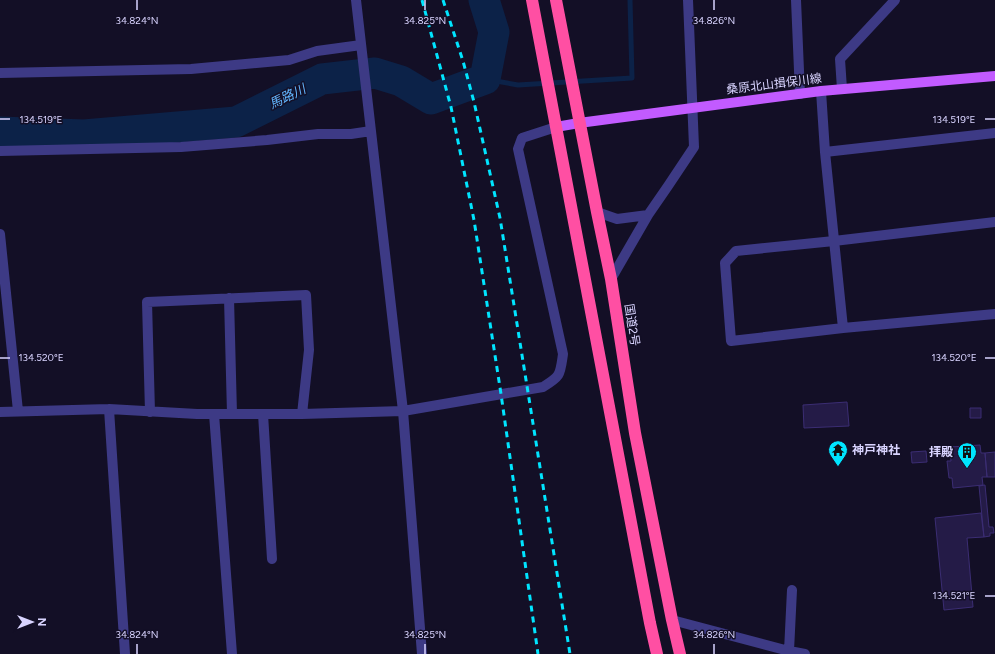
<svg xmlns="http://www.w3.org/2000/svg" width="995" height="654" font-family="Figtree,'Noto Sans JP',sans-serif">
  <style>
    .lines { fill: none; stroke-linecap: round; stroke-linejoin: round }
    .stream { stroke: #0c2248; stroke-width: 5 }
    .river { stroke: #0c2248; stroke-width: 31 }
    .building { fill: #241b47; stroke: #3b2d73 }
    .minor { stroke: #3d3a85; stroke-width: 10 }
    .major { stroke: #c25bff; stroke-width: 10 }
    .highway { stroke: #ff4fa3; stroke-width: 12 }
    .rail { stroke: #00e5ff; stroke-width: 3; stroke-dasharray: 6 5; stroke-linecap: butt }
    .ticks { fill: none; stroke: #d9d4ff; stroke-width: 1.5 }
    .labels { text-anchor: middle; stroke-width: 3; stroke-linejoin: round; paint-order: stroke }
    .street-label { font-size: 12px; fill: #d9d4ff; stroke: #130f26 }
    .poi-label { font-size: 12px; font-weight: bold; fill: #d9d4ff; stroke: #130f26; text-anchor: start }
    .water-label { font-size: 13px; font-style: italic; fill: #62b6ff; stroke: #130f26 }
    .ticks-label { font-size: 10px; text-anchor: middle; fill: #d9d4ff; stroke: #130f26; stroke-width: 3; stroke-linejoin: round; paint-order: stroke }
  </style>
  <rect width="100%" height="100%" fill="#130f26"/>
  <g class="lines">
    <path class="stream" d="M 485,79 L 518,85 L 632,78 L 630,0"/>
    <path class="river" d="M 0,132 L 84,135 L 236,122 L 322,79 L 375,73 L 401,81 L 431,99 L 485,79 L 494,32 L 484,0"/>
  </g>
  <path class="building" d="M 847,402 L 849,426 L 804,428 L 803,405 Z
    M 970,408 L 981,408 L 981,418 L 970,418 Z
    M 980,445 L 981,453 L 985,453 L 987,477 L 982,477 L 983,485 L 953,488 L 952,478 L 949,478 L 947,461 L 951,461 L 950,447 Z
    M 926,451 L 927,462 L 912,463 L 911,452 Z
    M 995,452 L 995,477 L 987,477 L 985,453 Z
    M 985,485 L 989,527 L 993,527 L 994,533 L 990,533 L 990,536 L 984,537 L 979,486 Z
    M 981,513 L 984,537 L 967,538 L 973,607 L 944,610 L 935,518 Z"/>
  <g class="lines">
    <path class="minor" d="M 356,0 L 403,411 L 422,654
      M 796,0 L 800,94
      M 0,73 L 191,69 L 289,60 L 317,51 L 361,45
      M 842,89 L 840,59 L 895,0
      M 821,91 L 825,152 L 843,328 L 995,314
      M 0,151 L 181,147 L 267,140 L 318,134 L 351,134 L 371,131
      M 825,152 L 995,133
      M 597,212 L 617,219 L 648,215 L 668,186 L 694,147 L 688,0
      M 0,234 L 18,411
      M 611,279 L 648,215
      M 229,298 L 232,414
      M 843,328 L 731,341 L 725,263 L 736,251 L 834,241 L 995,222
      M 109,409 L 125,654
      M 0,412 L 109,409 L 197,414 L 302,414 L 403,411 L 543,387 C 561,376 560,375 563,354 L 518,149 L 522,138 L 556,127
      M 150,412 L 147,302 L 306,295 L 309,350 L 302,414
      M 214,414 L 232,654
      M 263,414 L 272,559
      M 672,620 L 789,651 L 805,654
      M 789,651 L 792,590"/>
    <path class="major" d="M 556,127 L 579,123 L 821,91 L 995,76"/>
    <path class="highway" d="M 532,0 L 650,623 L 657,654
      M 556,0 L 597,212 L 611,279 L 635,433 L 672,620 L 680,654"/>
    <path class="rail" d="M 422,0 L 451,107 L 474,220 L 501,394 L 538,654
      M 443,0 L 463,61 L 474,102 L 500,218 L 570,654"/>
  </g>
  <path class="ticks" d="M 137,0 L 137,10M 425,0 L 425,10M 714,0 L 714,10M 0,119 L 10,119M 985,119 L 995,119M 0,358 L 10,358M 985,358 L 995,358M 985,596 L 995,596M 137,644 L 137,654M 425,644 L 425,654M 714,644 L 714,654"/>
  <defs>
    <symbol id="temple-pin" viewBox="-11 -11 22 30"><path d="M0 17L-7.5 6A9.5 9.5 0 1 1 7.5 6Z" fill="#00e5ff" stroke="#130f26"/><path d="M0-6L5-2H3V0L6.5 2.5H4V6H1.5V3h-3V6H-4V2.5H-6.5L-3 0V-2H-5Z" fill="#111"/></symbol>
    <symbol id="building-pin" viewBox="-11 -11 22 30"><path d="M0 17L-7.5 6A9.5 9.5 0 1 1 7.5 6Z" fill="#00e5ff" stroke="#130f26"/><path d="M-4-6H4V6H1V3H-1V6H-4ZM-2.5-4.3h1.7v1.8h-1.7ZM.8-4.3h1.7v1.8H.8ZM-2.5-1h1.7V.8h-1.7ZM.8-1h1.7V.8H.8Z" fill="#111"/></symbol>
  </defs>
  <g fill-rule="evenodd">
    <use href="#temple-pin" x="827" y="439" width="22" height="30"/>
    <use href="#building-pin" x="956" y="441" width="22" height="30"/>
  </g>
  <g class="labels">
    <g class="street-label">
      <text transform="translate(774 84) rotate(-7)" y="4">桑原北山揖保川線</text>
      <text transform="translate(632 325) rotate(81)" y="4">国道2号</text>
    </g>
    <g class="poi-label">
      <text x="852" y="454">神戸神社</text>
      <text x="953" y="456" text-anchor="end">拝殿</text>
    </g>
    <g class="water-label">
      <text transform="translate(287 96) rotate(-26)" y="5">馬路川</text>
    </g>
  </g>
  <g class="ticks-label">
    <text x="137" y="24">34.824°N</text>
    <text x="425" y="24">34.825°N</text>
    <text x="714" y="24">34.826°N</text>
    <text x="954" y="123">134.519°E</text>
    <text x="41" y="123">134.519°E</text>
    <text x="954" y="361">134.520°E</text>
    <text x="41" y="361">134.520°E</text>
    <text x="954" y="599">134.521°E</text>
    <text x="137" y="638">34.824°N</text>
    <text x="425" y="638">34.825°N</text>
    <text x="714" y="638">34.826°N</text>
  </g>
  <g transform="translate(32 622) rotate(90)" stroke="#130f26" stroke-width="3" paint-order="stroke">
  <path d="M0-3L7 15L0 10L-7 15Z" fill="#d9d4ff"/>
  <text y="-6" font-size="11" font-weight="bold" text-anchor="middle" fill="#d9d4ff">N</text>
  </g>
</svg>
